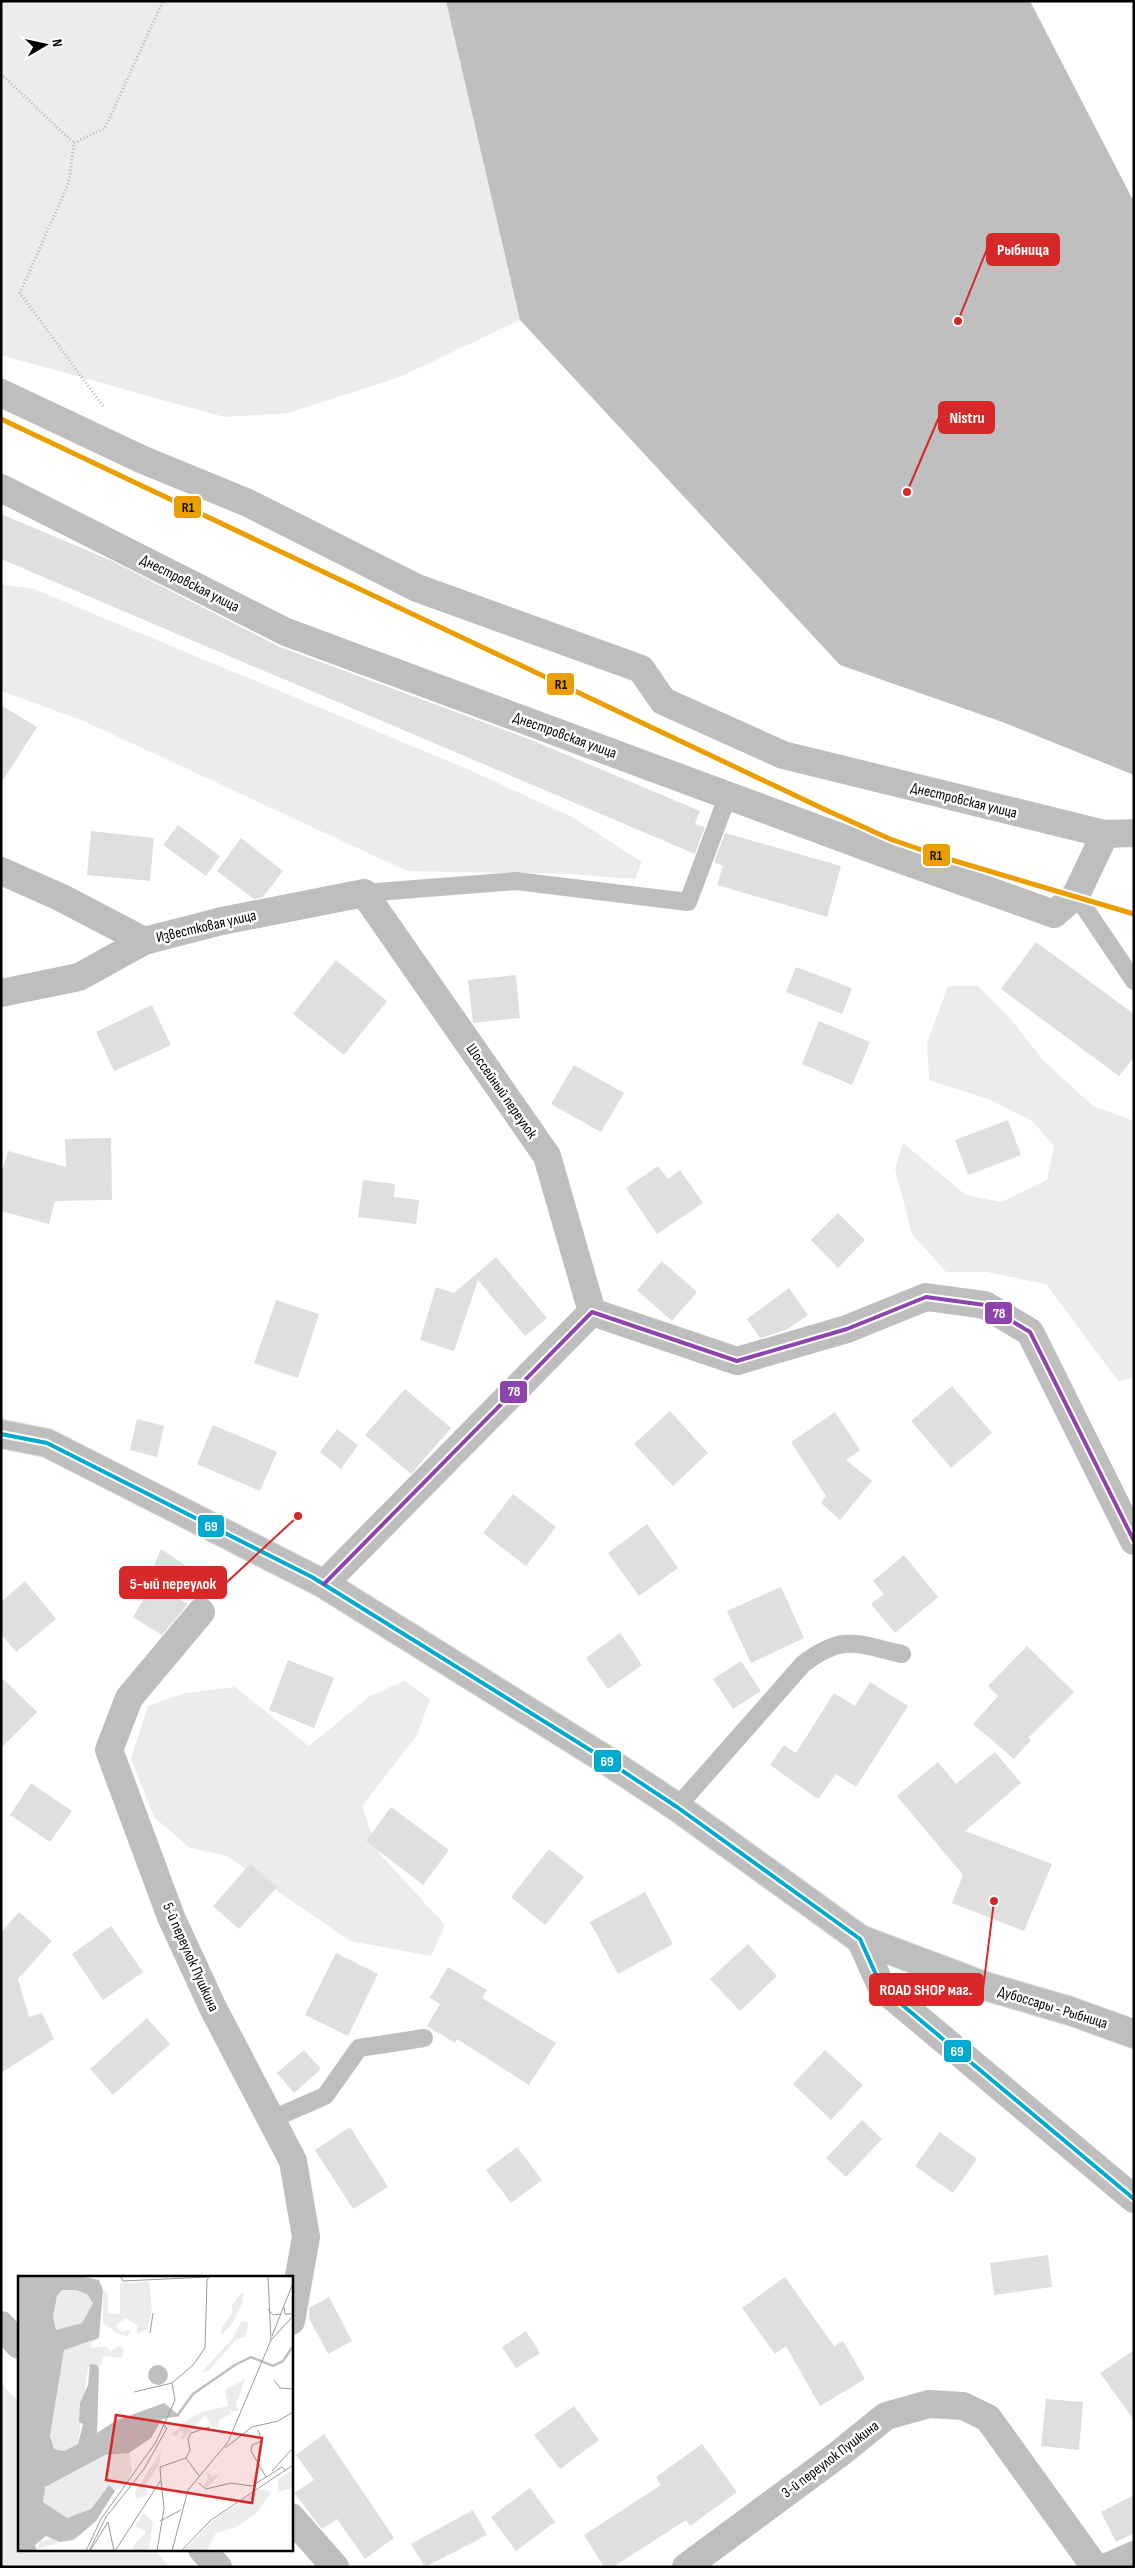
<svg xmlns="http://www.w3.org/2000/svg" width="1135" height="2568" font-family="'Sofia Sans Condensed',sans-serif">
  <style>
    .green { fill: #ececec }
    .water { fill: #bfbfbf }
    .building { fill: #dfdfdf }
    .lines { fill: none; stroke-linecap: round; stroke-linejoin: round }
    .trunk-casing { stroke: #dbdbdb; stroke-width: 30 }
    .path { stroke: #b9b9b9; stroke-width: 3; stroke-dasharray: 1 2.5; stroke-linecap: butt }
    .service { stroke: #bebebe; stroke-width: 18 }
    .minor { stroke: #bebebe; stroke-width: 28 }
    .tertiary { stroke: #bebebe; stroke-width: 28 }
    .trunk { stroke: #bebebe; stroke-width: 28 }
    .bus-1-casing { stroke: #fff; stroke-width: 8 }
    .bus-2-casing { stroke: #fff; stroke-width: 8 }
    .bus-1 { stroke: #00a9ce; stroke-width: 4 }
    .bus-2 { stroke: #8e44ad; stroke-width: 4 }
    .rail-1-casing { stroke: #fff; stroke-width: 9 }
    .rail-1 { stroke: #eb9e00; stroke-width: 5 }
    .labels { text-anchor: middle; stroke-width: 5; stroke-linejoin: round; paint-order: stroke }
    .street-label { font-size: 15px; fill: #000; stroke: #fff }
    .inset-river { fill: none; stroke: #bfbfbf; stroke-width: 2.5 }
    .inset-road { fill: none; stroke: #999; stroke-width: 1 }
    .view { fill: #d62828; fill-opacity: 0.15; stroke: #d62828; stroke-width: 2.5 }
    .inset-edge { fill: none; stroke: #000; stroke-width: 2.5 }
    .leader { fill: none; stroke: #d62828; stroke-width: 2 }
    .callout-dot { fill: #d62828; stroke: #fff; stroke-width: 2 }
    .callout { fill: #d62828; stroke: #d62828; stroke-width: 2 }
    .callout-label { font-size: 16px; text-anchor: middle; font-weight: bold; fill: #fff }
    .line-badge { stroke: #fff; stroke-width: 2 }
    .badge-label { font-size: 14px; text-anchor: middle; font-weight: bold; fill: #fff }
    .pale-badge-label { font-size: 14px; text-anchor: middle; font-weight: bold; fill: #111 }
  </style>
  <rect width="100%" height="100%" fill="#fff"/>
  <path class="green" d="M 1,1 L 446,1 L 520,320 L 400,377 L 288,413 L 224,417 L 1,355 Z
    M 1,584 L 34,589 L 465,768 L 572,817 L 642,862 L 635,879 L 569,874 L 407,871 L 84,721 L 1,691 Z
    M 948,986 L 978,986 L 1010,1018 L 1043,1060 L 1093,1106 L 1134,1121 L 1134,1378 L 1118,1381 L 1046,1284 L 987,1272 L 946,1272 L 912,1234 L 895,1169 L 903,1143 L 966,1195 L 1001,1202 L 1047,1180 L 1054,1146 L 1031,1120 L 988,1099 L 929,1080 L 927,1043 Z
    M 404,1681 L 430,1699 L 417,1735 L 362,1806 L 378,1852 L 445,1925 L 431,1956 L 350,1941 L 227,1856 L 190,1848 L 154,1817 L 131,1759 L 148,1706 L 185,1693 L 235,1687 L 309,1746 L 370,1696 Z
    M 1,2383 L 19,2402 L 19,2549 L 154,2549 L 170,2567 L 1,2567 Z"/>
  <path class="water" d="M 446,1 L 1030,1 L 1134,202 L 1134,775 L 1005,723 L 840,665 L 520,320 Z"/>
  <path class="building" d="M 1,514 L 110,560 L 280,647 L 529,739 L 700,811 L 695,824 L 705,827 L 695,854 L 1,559 Z
    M 1,705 L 37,727 L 1,783 Z
    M 178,825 L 220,856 L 206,876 L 163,845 Z
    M 91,831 L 154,838 L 150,881 L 87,875 Z
    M 725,833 L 841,866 L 827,917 L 717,885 L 723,866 L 714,862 Z
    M 241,838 L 283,871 L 263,897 L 254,899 L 217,871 Z
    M 1036,942 L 1134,1014 L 1134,1057 L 1119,1076 L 1001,989 Z
    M 336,960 L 387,1001 L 344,1055 L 293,1014 Z
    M 796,967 L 852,988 L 842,1014 L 786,992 Z
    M 516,975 L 520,1018 L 473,1023 L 468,980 Z
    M 152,1005 L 171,1045 L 114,1071 L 96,1032 Z
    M 819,1021 L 870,1042 L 852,1085 L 802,1064 Z
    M 574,1065 L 624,1093 L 601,1132 L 551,1104 Z
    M 1008,1120 L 1021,1155 L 968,1175 L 955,1140 Z
    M 111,1138 L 112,1200 L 55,1201 L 49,1224 L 1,1211 L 1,1174 L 8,1151 L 66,1167 L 65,1139 Z
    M 658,1166 L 668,1179 L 680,1170 L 703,1203 L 657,1234 L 626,1188 Z
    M 363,1180 L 395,1184 L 394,1197 L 419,1200 L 416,1224 L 358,1217 Z
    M 838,1213 L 865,1240 L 838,1268 L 811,1240 Z
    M 496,1257 L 547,1318 L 525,1336 L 478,1280 L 454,1351 L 420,1340 L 436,1287 L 454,1293 Z
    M 662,1261 L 697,1292 L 672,1321 L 637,1290 Z
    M 789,1288 L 808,1315 L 786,1330 L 760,1338 L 747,1319 Z
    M 276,1300 L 319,1314 L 298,1378 L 254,1363 Z
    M 952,1386 L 992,1433 L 951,1468 L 911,1421 Z
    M 405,1389 L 451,1428 L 411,1474 L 365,1435 Z
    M 670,1411 L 708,1453 L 673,1486 L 634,1444 Z
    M 835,1412 L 860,1450 L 846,1460 L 872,1481 L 840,1520 L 821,1503 L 826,1496 L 791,1442 Z
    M 137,1419 L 164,1426 L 157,1457 L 130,1450 Z
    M 213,1425 L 277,1452 L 260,1491 L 197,1464 Z
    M 337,1429 L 358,1445 L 341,1469 L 320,1452 Z
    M 513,1494 L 556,1527 L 526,1566 L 483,1533 Z
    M 647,1524 L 678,1568 L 639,1596 L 608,1553 Z
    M 161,1549 L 185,1565 L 171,1586 L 151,1573 Z
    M 904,1555 L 938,1597 L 895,1633 L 871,1604 L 884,1594 L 873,1581 Z
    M 25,1581 L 56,1619 L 16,1652 L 1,1634 L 1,1602 Z
    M 153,1583 L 188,1604 L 162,1635 L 133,1617 Z
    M 781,1587 L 804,1638 L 751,1663 L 727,1611 Z
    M 620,1633 L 642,1665 L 608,1689 L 586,1658 Z
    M 1027,1646 L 1074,1692 L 1028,1738 L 1031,1740 L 1014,1759 L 973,1724 L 998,1696 L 988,1686 Z
    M 288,1660 L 334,1678 L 314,1728 L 269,1710 Z
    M 741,1661 L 761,1691 L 733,1709 L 713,1679 Z
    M 1,1677 L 37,1712 L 1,1748 Z
    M 870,1682 L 908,1706 L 856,1787 L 836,1774 L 818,1799 L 770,1765 L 784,1745 L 796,1753 L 834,1693 L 855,1706 Z
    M 995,1752 L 1021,1783 L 965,1831 L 1052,1864 L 1024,1931 L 952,1903 L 963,1875 L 897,1796 L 938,1762 L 956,1784 Z
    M 31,1783 L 72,1811 L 50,1842 L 10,1815 Z
    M 391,1807 L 449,1850 L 423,1885 L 366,1841 Z
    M 549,1849 L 584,1877 L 545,1925 L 511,1897 Z
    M 250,1864 L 277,1887 L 239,1929 L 213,1906 Z
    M 645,1892 L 673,1944 L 618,1974 L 590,1922 Z
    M 19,1912 L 52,1941 L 18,1979 L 29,2017 L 42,2013 L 54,2039 L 1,2073 L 1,1932 Z
    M 111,1926 L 143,1972 L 103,2000 L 72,1954 Z
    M 748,1944 L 777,1976 L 740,2011 L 710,1979 Z
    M 336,1953 L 378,1974 L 348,2036 L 305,2015 Z
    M 448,1967 L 487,1990 L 482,1998 L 556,2043 L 529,2085 L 457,2039 L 455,2043 L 427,2026 L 440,2004 L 430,1998 Z
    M 147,2018 L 170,2044 L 113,2095 L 90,2069 Z
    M 304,2050 L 321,2069 L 294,2093 L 277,2073 Z
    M 825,2050 L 863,2085 L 831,2120 L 793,2084 Z
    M 862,2120 L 882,2139 L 846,2177 L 826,2158 Z
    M 350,2127 L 388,2187 L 353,2209 L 315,2150 Z
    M 940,2132 L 977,2159 L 953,2193 L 915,2166 Z
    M 517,2147 L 542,2180 L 511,2203 L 486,2170 Z
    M 1048,2255 L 1052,2287 L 994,2295 L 990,2263 Z
    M 785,2277 L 834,2346 L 843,2341 L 865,2379 L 820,2406 L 786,2346 L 775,2354 L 742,2308 Z
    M 329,2297 L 352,2341 L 328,2354 L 309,2318 L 309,2308 Z
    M 526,2331 L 540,2353 L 516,2368 L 502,2347 Z
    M 1134,2350 L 1134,2420 L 1100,2373 Z
    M 1046,2399 L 1083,2402 L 1079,2450 L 1041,2446 Z
    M 574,2406 L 599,2440 L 560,2469 L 534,2435 Z
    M 324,2434 L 394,2538 L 365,2559 L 337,2519 L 322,2529 L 294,2493 L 314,2480 L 296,2455 Z
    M 702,2444 L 737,2492 L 690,2526 L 686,2520 L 613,2567 L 604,2567 L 584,2535 L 661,2485 L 656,2477 Z
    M 530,2488 L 555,2522 L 516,2551 L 491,2517 Z
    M 1134,2495 L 1134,2533 L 1116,2542 L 1101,2512 Z
    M 473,2510 L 487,2535 L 425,2567 L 411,2544 Z"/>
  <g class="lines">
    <defs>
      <path id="trunk" d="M 1,1434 L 47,1443 L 324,1584 L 603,1758 L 677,1807 L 860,1939 L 985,1986 L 1070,2011 L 1134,2034"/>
    </defs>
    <use href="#trunk" class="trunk-casing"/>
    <path class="path" d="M 1,74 L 74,143
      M 103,406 L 20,293 L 69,182 L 74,143 L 105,128 L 163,1"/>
    <path class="service" d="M 364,893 L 516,881 L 688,902 L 728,795
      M 1076,895 L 1134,981
      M 677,1807 L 803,1664 C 844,1633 856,1644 902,1654
      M 272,2119 L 325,2096 L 359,2048 L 424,2038"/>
    <path class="minor" d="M 1,393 L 141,459 L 248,503 L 417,588 L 641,669 L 663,701 L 783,755 L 1105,834 L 1134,833
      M 1,488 L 286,632 L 891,856 L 1054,914 L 1076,895 L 1105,834
      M 1,871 L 60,897 L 144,941 L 222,921 L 364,893 L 547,1156 L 592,1312
      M 1,993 L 79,977 L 144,941
      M 324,1584 L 592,1312 L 737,1361 L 847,1329 L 926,1297 L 985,1305 L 1030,1332 L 1134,1541
      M 201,1612 L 129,1698 L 109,1750 L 171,1917 L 213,2008 L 293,2161 L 306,2237 L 291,2321
      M 291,2517 L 335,2567
      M 686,2567 L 839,2454 L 886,2416 L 929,2404 L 963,2406 L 988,2418 L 1095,2567
      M 1107,2567 L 1134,2555"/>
    <path class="tertiary" d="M 860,1939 L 882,1988 L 1134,2199
      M 1,2325 L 19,2345
      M 202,2549 L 218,2567"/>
    <use href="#trunk" class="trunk"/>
    <defs>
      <path id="bus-1" d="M 1,1434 L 47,1443 L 312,1577 L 603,1758 L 677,1807 L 860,1939 L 882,1988 L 1134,2199"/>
      <path id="bus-2" d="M 324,1584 L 592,1312 L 737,1361 L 847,1329 L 926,1297 L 985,1305 L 1030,1332 L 1134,1541"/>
    </defs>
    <use href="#bus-1" class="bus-1-casing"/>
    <use href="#bus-2" class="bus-2-casing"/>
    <use href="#bus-1" class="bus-1"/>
    <use href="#bus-2" class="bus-2"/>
    <defs>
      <path id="rail-1" d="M 1,419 L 828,811 L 890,839 L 945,858 L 1134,914"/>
    </defs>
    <use href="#rail-1" class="rail-1-casing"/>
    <use href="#rail-1" class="rail-1"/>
  </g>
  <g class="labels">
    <g class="street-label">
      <text transform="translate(190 583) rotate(27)" y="5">Днестровская улица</text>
      <text transform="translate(565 735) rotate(20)" y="5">Днестровская улица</text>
      <text transform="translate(964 800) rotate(14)" y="5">Днестровская улица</text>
      <text transform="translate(206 926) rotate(-13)" y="5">Известковая улица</text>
      <text transform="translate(502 1091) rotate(55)" y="5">Шоссейный переулок</text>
      <text transform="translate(191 1957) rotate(66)" y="5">5-й переулок Пушкина</text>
      <text transform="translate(1053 2007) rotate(17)" y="5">Дубоссары - Рыбница</text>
      <text transform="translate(830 2459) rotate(-37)" y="5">3-й переулок Пушкина</text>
    </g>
  </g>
  <g transform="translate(18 2276)">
    <rect width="275" height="275" fill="#fff"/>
    <path d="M 131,6 L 134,34 L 129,53 L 119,58 L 119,49 L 107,42 L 97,50 L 104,56 L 113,53 L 110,60 L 100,58 L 85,47 L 85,14 L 90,18 L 90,37 L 102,38 L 102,7 ZM 45,14 L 58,14 L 69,18 L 75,27 L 64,47 L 38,54 L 35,41 L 39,20 ZM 225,15 L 225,25 L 214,48 L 203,59 L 204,51 L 214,38 L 214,29 ZM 224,45 L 231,47 L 227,61 L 218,64 L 191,94 L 184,96 L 215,62 ZM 81,62 L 73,67 L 74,72 L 87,70 L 93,75 L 102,70 L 106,74 L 104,82 L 86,80 L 81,94 L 76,88 L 70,92 L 60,168 L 46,175 L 36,173 L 32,160 L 46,74 ZM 227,103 L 218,129 L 221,136 L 212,134 L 213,138 L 201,144 L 201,152 L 193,150 L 187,139 L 166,163 L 161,163 L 165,158 L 163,154 L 158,161 L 153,159 L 170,143 L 184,136 L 210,130 L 207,114 ZM 143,175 L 141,189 L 127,210 L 130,219 L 118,223 L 117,216 ZM 111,177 L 114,195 L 107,209 L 97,215 L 91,209 L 73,233 L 49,242 L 25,226 L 26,212 L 38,202 L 87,179 ZM 275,194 L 275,212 L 260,216 L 260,203 ZM 188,195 L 194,200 L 203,197 L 189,212 L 186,209 L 190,202 ZM 242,213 L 253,216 L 239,237 L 218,251 L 198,257 L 188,275 L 165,275 L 197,243 ZM 126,237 L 135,247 L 130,275 L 114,275 L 118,266 L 127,258 L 127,254 L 117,250 ZM 34,262 L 42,266 L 19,273 L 22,266 Z" fill="#ececec"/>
    <path d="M 0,0 L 61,0 L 81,4 L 85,14 L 81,62 L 46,74 L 32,160 L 36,173 L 46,175 L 60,168 L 65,148 L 61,146 L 62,127 L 70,109 L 72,88 L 79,89 L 81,94 L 79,157 L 97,145 L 146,127 L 162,140 L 144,143 L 133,162 L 111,177 L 87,179 L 27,211 L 25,226 L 49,242 L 73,233 L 91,209 L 97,215 L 78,245 L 63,258 L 55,264 L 42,266 L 28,260 L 17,269 L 19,275 L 0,275 ZM 44,14 L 58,14 L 69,18 L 75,27 L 64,47 L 38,54 L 35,41 L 39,20 ZM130 99a10 10 0 1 1 20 0a10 10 0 1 1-20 0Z" fill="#bfbfbf" fill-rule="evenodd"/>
    <path class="inset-river" d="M 159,140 L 175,118 L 217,89 L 233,81 L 255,90 L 265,85 L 275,70"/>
    <path class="inset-road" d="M 102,0 L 105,5 L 190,1M 266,31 L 267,38 L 275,38M 250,33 L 255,39 L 263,38M 132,57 L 135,37M 254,60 L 275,7M 253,64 L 275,40M 256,104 L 262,112 L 275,113M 116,116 L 154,107M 240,154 L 244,165 L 234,169 L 233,175 L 248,201M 207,172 L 234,151 L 260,145 L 275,136M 254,195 L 275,172M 181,200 L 168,182 L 172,174 L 170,163 L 173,157 L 192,151M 181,207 L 188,213 L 213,207 L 234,210 L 264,191 L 267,194M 142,245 L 163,234M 68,275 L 83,243 L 138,166 L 157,124 L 154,107 L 175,89 L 187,72 L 189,4 L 192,0M 71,275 L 88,241 L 126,193 L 149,152 L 145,149M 72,275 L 90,246 L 96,275M 97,275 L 143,204 L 142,191 L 168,182M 139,275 L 146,232 L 143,205M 154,275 L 170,214 L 210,166 L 253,64 L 250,0M 163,275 L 193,244 L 275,189"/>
    <path class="view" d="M 98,139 L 244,162 L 234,227 L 88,204 Z"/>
    <rect width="275" height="275" class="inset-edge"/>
  </g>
  <path class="leader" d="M958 321L987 249M907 492L939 417M298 1516L226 1583M994 1901L983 1989"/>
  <g class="callout-dot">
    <circle cx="958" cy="321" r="5"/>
    <circle cx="907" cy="492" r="5"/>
    <circle cx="298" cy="1516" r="5"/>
    <circle cx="994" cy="1901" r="5"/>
  </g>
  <g class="callout">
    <rect x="987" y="234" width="72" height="31" rx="5"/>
    <rect x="939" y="402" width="55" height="31" rx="5"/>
    <rect x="120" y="1567" width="106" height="31" rx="5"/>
    <rect x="870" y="1974" width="113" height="31" rx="5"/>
  </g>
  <g class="callout-label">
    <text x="1023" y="255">Рыбница</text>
    <text x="967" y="423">Nistru</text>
    <text x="173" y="1589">5-ый переулок</text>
    <text x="926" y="1995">ROAD SHOP маг.</text>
  </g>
  <g class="line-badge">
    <rect x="173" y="495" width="29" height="24" rx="5" fill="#eb9e00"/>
    <rect x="546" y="672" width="29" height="24" rx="5" fill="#eb9e00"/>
    <rect x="922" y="843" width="29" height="24" rx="5" fill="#eb9e00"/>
    <rect x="984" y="1301" width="29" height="24" rx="5" fill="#8e44ad"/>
    <rect x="499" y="1380" width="29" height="24" rx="5" fill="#8e44ad"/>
    <rect x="197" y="1514" width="28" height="24" rx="5" fill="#00a9ce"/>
    <rect x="593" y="1749" width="29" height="24" rx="5" fill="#00a9ce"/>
    <rect x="943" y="2039" width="29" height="24" rx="5" fill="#00a9ce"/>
  </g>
  <g class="badge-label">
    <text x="999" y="1318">78</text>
    <text x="514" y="1396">78</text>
    <text x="211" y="1531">69</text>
    <text x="607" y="1766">69</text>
    <text x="957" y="2056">69</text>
  </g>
  <g class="pale-badge-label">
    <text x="188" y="512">R1</text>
    <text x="561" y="689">R1</text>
    <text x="936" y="860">R1</text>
  </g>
  <rect width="1135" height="2568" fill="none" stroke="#000000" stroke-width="5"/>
  <g transform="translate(45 45) rotate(81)" stroke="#ffffff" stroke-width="4" paint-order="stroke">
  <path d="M0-4L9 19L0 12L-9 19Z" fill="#000000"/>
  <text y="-8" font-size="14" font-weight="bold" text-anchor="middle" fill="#000000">N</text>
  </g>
</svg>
